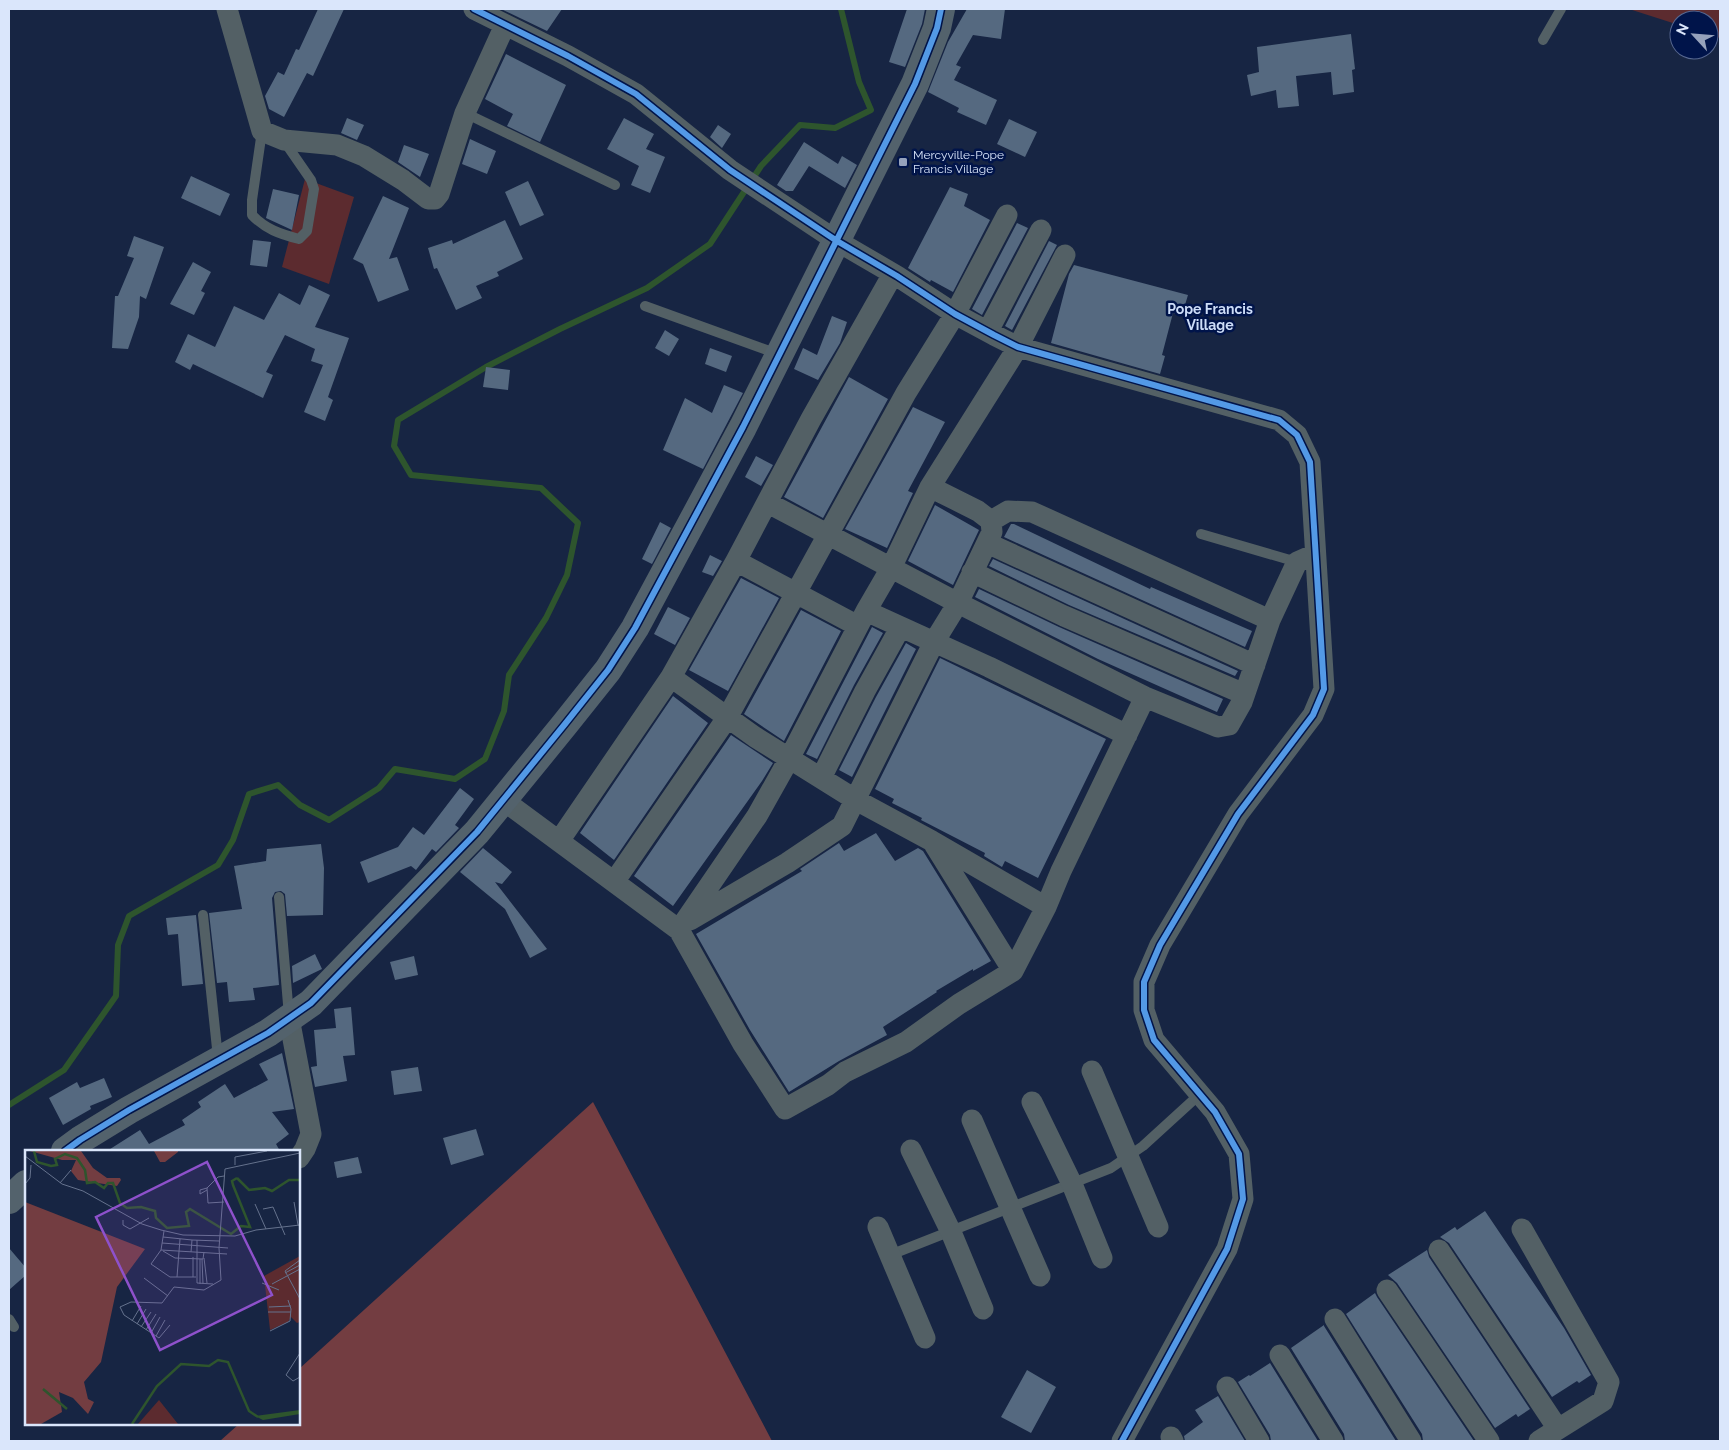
<svg xmlns="http://www.w3.org/2000/svg" width="1729" height="1450" font-family="Raleway,sans-serif">
  <style>
    .green { fill: #5c2b2f }
    .forest { fill: #733d41 }
    .lines { fill: none; stroke-linecap: round; stroke-linejoin: round }
    .stream { stroke: #2e552d; stroke-width: 6 }
    .building { fill: #556980 }
    .lane { stroke: #536065; stroke-width: 10 }
    .street { stroke: #536065; stroke-width: 21 }
    .secondary { stroke: #53626c; stroke-width: 28 }
    .cycleway-casing { stroke: #00144a; stroke-width: 9 }
    .cycleway { stroke: #5399e6; stroke-width: 6 }
    .poi-dot { fill: #96a2bb; stroke: #00144a; stroke-width: 2 }
    .labels { text-anchor: middle; stroke-width: 5; stroke-linejoin: round; paint-order: stroke }
    .poi-label { font-size: 12px; fill: #dae6fb; stroke: #00144a; text-anchor: start }
    .neighbourhood-label { font-size: 14px; font-weight: bold; fill: #cdddf8; stroke: #00144a }
    .inset-river { fill: none; stroke: #2e552d; stroke-width: 2.5 }
    .inset-road { fill: none; stroke: #65728d; stroke-width: 1 }
    .view { fill: #8e51cb; fill-opacity: 0.15; stroke: #8e51cb; stroke-width: 2.5 }
    .inset-edge { fill: none; stroke: #dae6fb; stroke-width: 2.5 }
  </style>
  <rect width="100%" height="100%" fill="#172543"/>
  <path class="green" d="M 1629,9 L 1720,9 L 1720,38 L 1709,35 L 1709,20 L 1679,20 L 1679,25 Z
    M 305,179 L 354,197 L 329,284 L 282,267 Z"/>
  <path class="forest" d="M 593,1102 L 772,1441 L 220,1441 L 239,1424 L 299,1424 L 299,1369 Z"/>
  <g class="lines">
    <path class="stream" d="M 9,1105 L 64,1070 L 116,996 L 118,945 L 129,916 L 218,865 L 233,840 L 249,794 L 278,785 L 300,805 L 329,820 L 379,788 L 395,769 L 455,779 L 485,759 L 504,711 L 509,675 L 546,618 L 567,575 L 578,523 L 541,488 L 411,475 L 394,446 L 398,420 L 486,367 L 560,329 L 647,288 L 710,244 L 761,166 L 800,125 L 835,128 L 871,110 L 859,82 L 841,9"/>
  </g>
  <path class="building" d="M 318,9 L 344,9 L 313,76 L 307,73 L 284,117 L 269,109 L 265,96 L 278,72 L 284,75 L 296,49 L 299,50 Z
    M 501,9 L 562,9 L 547,31 Z
    M 907,9 L 925,9 L 922,24 L 905,67 L 889,62 Z
    M 967,9 L 1005,9 L 1001,39 L 973,35 L 956,65 L 961,67 L 954,80 L 997,100 L 986,125 L 957,112 L 959,108 L 928,92 L 948,42 Z
    M 1351,34 L 1355,69 L 1352,70 L 1354,92 L 1333,95 L 1331,72 L 1296,76 L 1299,106 L 1278,108 L 1276,90 L 1251,96 L 1247,75 L 1259,72 L 1257,47 Z
    M 506,54 L 566,85 L 540,142 L 507,126 L 513,114 L 485,99 Z
    M 347,118 L 364,125 L 357,140 L 341,133 Z
    M 624,118 L 654,134 L 646,149 L 665,157 L 650,193 L 631,185 L 639,166 L 607,149 Z
    M 1009,119 L 1037,132 L 1025,157 L 997,144 Z
    M 718,125 L 731,134 L 722,148 L 710,137 Z
    M 470,139 L 496,151 L 487,174 L 462,164 Z
    M 804,142 L 838,164 L 842,156 L 857,165 L 845,188 L 809,166 L 793,191 L 786,191 L 777,185 Z
    M 404,145 L 429,154 L 420,177 L 398,162 Z
    M 191,176 L 230,194 L 220,216 L 181,198 Z
    M 528,181 L 544,215 L 520,226 L 505,192 Z
    M 950,187 L 968,194 L 964,206 L 990,220 L 953,292 L 931,280 L 930,282 L 908,268 Z
    M 273,189 L 299,195 L 292,230 L 266,218 Z
    M 383,196 L 409,208 L 389,259 L 397,257 L 409,290 L 378,302 L 363,264 L 353,259 Z
    M 505,220 L 523,259 L 497,272 L 499,276 L 476,286 L 482,298 L 456,310 L 437,268 L 434,269 L 428,248 L 452,240 L 453,244 Z
    M 1017,223 L 1028,228 L 982,315 L 972,309 Z
    M 134,236 L 164,247 L 146,299 L 140,296 L 139,317 L 128,349 L 112,348 L 115,296 L 118,296 L 134,258 L 127,256 Z
    M 253,240 L 271,242 L 267,267 L 250,265 Z
    M 1049,241 L 1057,245 L 1012,330 L 1005,326 Z
    M 193,262 L 211,272 L 201,291 L 205,293 L 194,315 L 170,304 Z
    M 1074,265 L 1188,295 L 1182,315 L 1173,313 L 1162,355 L 1165,356 L 1160,374 L 1051,343 L 1069,274 Z
    M 309,285 L 330,295 L 315,327 L 349,338 L 328,397 L 333,400 L 325,421 L 304,412 L 323,365 L 311,361 L 315,349 L 285,335 L 266,372 L 273,375 L 263,398 L 193,364 L 190,370 L 175,362 L 188,334 L 215,347 L 234,306 L 264,320 L 279,293 L 300,305 Z
    M 832,316 L 847,322 L 840,343 L 818,380 L 794,369 L 803,348 L 817,355 Z
    M 665,330 L 679,339 L 669,356 L 655,348 Z
    M 710,348 L 732,356 L 726,372 L 705,364 Z
    M 486,367 L 510,370 L 508,390 L 483,387 Z
    M 849,377 L 888,399 L 823,518 L 784,497 Z
    M 724,385 L 743,393 L 703,469 L 663,450 L 685,398 L 712,413 Z
    M 913,407 L 945,422 L 908,491 L 913,493 L 887,548 L 845,529 Z
    M 756,456 L 773,465 L 761,486 L 745,477 Z
    M 935,505 L 979,530 L 953,585 L 908,561 Z
    M 660,522 L 671,528 L 652,564 L 642,559 Z
    M 1011,524 L 1014,524 L 1150,589 L 1151,587 L 1252,631 L 1245,647 L 1004,537 Z
    M 710,555 L 722,561 L 713,576 L 702,572 Z
    M 993,559 L 1238,671 L 1235,676 L 1069,605 L 989,566 Z
    M 741,578 L 779,598 L 728,691 L 689,670 Z
    M 979,589 L 1059,627 L 1223,699 L 1217,712 L 1098,659 L 975,597 Z
    M 668,607 L 690,618 L 675,645 L 654,634 Z
    M 801,610 L 841,631 L 784,741 L 744,714 Z
    M 872,627 L 883,633 L 854,685 L 817,759 L 806,754 Z
    M 906,643 L 916,649 L 852,777 L 839,770 L 876,697 Z
    M 940,658 L 1106,739 L 1038,878 L 1005,861 L 1002,867 L 984,856 L 985,853 L 921,820 L 922,818 L 892,803 L 894,799 L 875,789 Z
    M 673,696 L 708,723 L 614,860 L 580,833 Z
    M 731,735 L 773,763 L 762,781 L 673,906 L 634,876 Z
    M 460,788 L 474,799 L 455,825 L 459,828 L 436,852 L 432,849 L 416,870 L 411,866 L 368,883 L 360,862 L 398,847 L 413,827 L 424,835 Z
    M 876,833 L 895,861 L 918,848 L 923,851 L 991,961 L 973,971 L 973,969 L 936,991 L 937,992 L 883,1027 L 887,1035 L 839,1061 L 789,1092 L 750,1030 L 696,934 L 802,871 L 800,869 L 839,843 L 844,851 Z
    M 321,844 L 324,868 L 323,915 L 287,916 L 285,894 L 281,891 L 275,892 L 272,898 L 279,985 L 253,988 L 255,1000 L 229,1002 L 227,982 L 217,983 L 209,913 L 242,909 L 234,866 L 266,861 L 267,849 Z
    M 483,848 L 512,872 L 502,884 L 495,882 L 547,949 L 530,958 L 505,909 L 460,872 Z
    M 196,915 L 203,984 L 182,986 L 178,934 L 168,935 L 166,918 Z
    M 315,954 L 322,969 L 293,983 L 292,966 Z
    M 414,956 L 418,975 L 395,980 L 390,962 Z
    M 351,1007 L 355,1055 L 343,1056 L 347,1081 L 315,1087 L 311,1067 L 317,1066 L 314,1030 L 336,1028 L 334,1009 Z
    M 282,1053 L 294,1109 L 272,1112 L 289,1134 L 276,1144 L 280,1151 L 107,1151 L 140,1130 L 149,1144 L 185,1125 L 182,1120 L 201,1107 L 198,1102 L 225,1084 L 234,1098 L 268,1080 L 259,1064 Z
    M 418,1067 L 422,1091 L 394,1095 L 391,1071 Z
    M 104,1078 L 112,1097 L 90,1106 L 91,1109 L 63,1125 L 49,1098 L 77,1082 L 80,1088 Z
    M 476,1129 L 484,1155 L 451,1165 L 443,1138 Z
    M 358,1157 L 362,1173 L 337,1178 L 334,1162 Z
    M 1485,1211 L 1564,1328 L 1591,1375 L 1579,1383 L 1577,1381 L 1552,1397 L 1449,1243 L 1440,1237 L 1455,1227 L 1457,1230 Z
    M 9,1248 L 26,1268 L 26,1275 L 9,1290 Z
    M 1427,1250 L 1429,1257 L 1530,1409 L 1518,1417 L 1516,1414 L 1495,1428 L 1397,1283 L 1388,1275 Z
    M 1375,1293 L 1377,1297 L 1474,1441 L 1423,1441 L 1422,1434 L 1346,1314 Z
    M 1324,1325 L 1324,1326 L 1396,1441 L 1345,1441 L 1344,1434 L 1291,1348 Z
    M 1270,1363 L 1318,1441 L 1271,1441 L 1270,1435 L 1238,1382 L 1249,1375 L 1250,1376 Z
    M 1027,1370 L 1056,1387 L 1031,1433 L 1001,1417 Z
    M 1218,1396 L 1245,1441 L 1185,1441 L 1184,1436 L 1203,1422 L 1195,1410 Z"/>
  <g class="lines">
    <path class="lane" d="M 1543,40 L 1561,9
      M 465,113 L 615,185
      M 262,131 L 252,200 L 252,215 C 265,229 280,234 299,239 L 307,231 L 314,189 L 311,180 L 284,141
      M 645,306 L 778,354
      M 1201,534 L 1297,562
      M 279,897 L 289,1016
      M 203,915 L 218,1058
      M 890,1255 L 1111,1168 L 1143,1146 L 1200,1094
      M 9,1319 L 14,1327"/>
    <path class="street" d="M 227,9 L 262,131 L 284,140 L 337,145 L 364,156 L 403,180 L 428,199 L 435,199 L 439,194 L 465,113 L 505,25
      M 474,9 L 568,56 L 636,94 L 730,170 L 837,241 L 897,276 L 955,314 L 994,335 L 1018,347 L 1279,420 L 1297,435 L 1310,462 L 1324,689 L 1313,715 L 1238,814 L 1160,945 L 1144,982 L 1144,1010 L 1154,1040 L 1215,1112 L 1239,1154 L 1243,1199 L 1227,1249 L 1122,1441
      M 988,331 L 1041,230
      M 768,503 L 958,603 L 1145,697 L 1218,727 L 1229,725 L 1242,702 L 1270,620 L 1297,562 L 1315,554
      M 991,521 L 1008,511 L 1032,512 L 1270,620
      M 987,543 L 1255,665
      M 736,561 L 811,419 L 893,274
      M 972,572 L 1064,616 L 1244,694
      M 866,611 L 989,667 L 1127,735
      M 671,677 L 755,737 L 856,800 L 932,841 L 1046,907
      M 821,778 L 865,691 L 900,628
      M 503,800 L 679,930 L 743,1044 L 785,1109 L 828,1085 L 845,1072 L 906,1042 L 959,1004 L 1013,971 L 1046,907 L 1061,871 L 1145,697
      M 559,841 L 671,677 L 736,561 L 858,626
      M 934,844 L 1013,971
      M 614,882 L 727,718 L 906,393 L 955,314 L 1007,215
      M 690,920 L 787,863 L 842,826 L 934,642 L 958,603 L 992,532 L 991,521 L 978,511 L 930,487
      M 679,930 L 757,816 L 789,759 L 866,611 L 891,568 L 930,487 L 1018,347 L 1065,255
      M 289,1018 L 311,1134 L 305,1149 L 299,1158
      M 1092,1071 L 1158,1227
      M 1032,1102 L 1072,1184 L 1102,1258
      M 972,1120 L 1040,1276
      M 911,1150 L 951,1232 L 983,1309
      M 878,1227 L 925,1338
      M 1522,1229 L 1609,1382 L 1603,1401 L 1539,1441
      M 1439,1250 L 1558,1429
      M 1387,1290 L 1489,1441
      M 1335,1319 L 1411,1441
      M 1280,1355 L 1333,1441
      M 1227,1387 L 1259,1441
      M 1171,1437 L 1173,1441"/>
    <path class="secondary" d="M 65,1151 L 80,1140 L 129,1110 L 268,1033 L 311,1003 L 477,832 L 565,724 L 608,670 L 635,628 L 743,427 L 915,84 L 937,28 L 941,9
      M 9,1200 L 26,1184"/>
    <defs>
      <path id="cycleway" d="M 474,9 L 568,56 L 636,94 L 730,170 L 837,241 L 897,276 L 955,314 L 994,335 L 1018,347 L 1279,420 L 1297,435 L 1310,462 L 1324,689 L 1313,715 L 1238,814 L 1160,945 L 1144,982 L 1144,1010 L 1154,1040 L 1215,1112 L 1239,1154 L 1243,1199 L 1227,1249 L 1122,1441
        M 65,1151 L 80,1140 L 129,1110 L 268,1033 L 311,1003 L 477,832 L 565,724 L 608,670 L 635,628 L 743,427 L 915,84 L 937,28 L 941,9"/>
    </defs>
    <use href="#cycleway" class="cycleway-casing"/>
    <use href="#cycleway" class="cycleway"/>
  </g>
  <rect class="poi-dot" x="898" y="157" width="10" height="10" rx="2.5"/>
  <g class="labels">
    <g class="poi-label">
      <text x="913" y="159">Mercyville-Pope<tspan x="913" dy="14">Francis Village</tspan></text>
    </g>
    <g class="neighbourhood-label">
      <text x="1210" y="314">Pope Francis<tspan x="1210" dy="16">Village</tspan></text>
    </g>
  </g>
  <g transform="translate(25 1150)">
    <rect width="275" height="275" fill="#172543"/>
    <path d="M 275,106 L 275,172 L 272,173 L 266,167 L 263,172 L 245,180 L 239,126 ZM 134,250 L 153,274 L 113,274 Z" fill="#5c2b2f"/>
    <path d="M 5,1 L 56,1 L 68,18 L 82,28 L 95,28 L 96,30 L 92,36 L 53,30 L 46,21 L 51,10 L 37,10 ZM 129,1 L 153,1 L 153,2 L 140,12 L 135,12 ZM 0,52 L 120,99 L 92,137 L 76,212 L 59,232 L 63,249 L 69,252 L 63,264 L 48,248 L 34,242 L 37,262 L 16,274 L 0,274 Z" fill="#733d41"/>
    <path d="M 275,260 L 275,264 L 238,270 L 230,266 Z" fill="#2e552d"/>
    <path class="inset-river" d="M 9,1 L 12,12 L 26,16 L 32,15 L 30,9 L 40,4 L 52,8 L 60,20 L 62,33 L 70,32 L 79,38 L 83,33 L 88,33 L 95,53 L 102,58 L 116,57 L 130,61 L 131,68 L 142,78 L 164,76 L 161,62 L 165,59 L 206,84 L 216,76 L 225,77 L 208,35 L 207,31 L 212,28M 212,28 L 224,40 L 240,38 L 247,41 L 264,30 L 275,30M 18,239 L 42,259M 107,274 L 132,236 L 156,214 L 184,216 L 193,210 L 203,212 L 224,261 L 233,267"/>
    <path class="inset-road" d="M 0,6 L 37,34 L 58,41 L 117,74 L 136,80 L 158,85 L 210,86 L 231,80 L 275,75M 210,15 L 210,7 L 242,1M 35,33 L 46,20M 0,34 L 5,28 L 6,15M 182,40 L 175,44 L 175,40 L 182,38M 199,52 L 183,53 L 182,38 L 193,27 L 199,26M 269,52 L 273,75M 230,54 L 241,79M 238,59 L 248,57 L 260,85M 98,70 L 98,75 L 105,79 L 124,68M 139,81 L 136,100 L 126,114 L 145,127 L 171,127M 138,87 L 167,90 L 166,102M 167,90 L 194,91M 172,90 L 172,133 L 188,134M 137,93 L 203,98M 136,100 L 202,104M 138,101 L 150,108 L 178,109 L 179,102M 168,107 L 168,127M 179,108 L 182,133M 175,109 L 175,134M 177,109 L 178,134M 275,110 L 260,121 L 275,149M 260,123 L 275,115M 152,127 L 155,89M 119,128 L 143,146M 237,133 L 254,140M 247,134 L 275,119M 244,157 L 266,156M 243,162 L 266,162M 107,171 L 116,156M 112,174 L 121,159M 145,175 L 134,188 L 99,165 L 95,157 L 106,152 L 137,153 L 149,137 L 179,140 L 196,130 L 194,98 L 200,19 L 275,3M 116,177 L 126,162M 121,180 L 131,164M 245,181 L 265,171 L 266,159 L 263,150M 126,183 L 135,167M 131,186 L 140,170M 275,203 L 261,225 L 268,231 L 275,227"/>
    <path class="view" d="M 182,12 L 247,145 L 135,200 L 71,67 Z"/>
    <rect width="275" height="275" class="inset-edge"/>
  </g>
  <rect width="1729" height="1450" fill="none" stroke="#dae6fb" stroke-width="20"/>
  <g transform="translate(1694 35) rotate(296)"><circle r="24" fill="#00144a" stroke="#576891"/>
  <path d="M0-4L9 19L0 12L-9 19Z" fill="#96a2bb"/>
  <text y="-8" font-size="14" font-weight="bold" text-anchor="middle" fill="#dae6fb">N</text>
  </g>
</svg>
